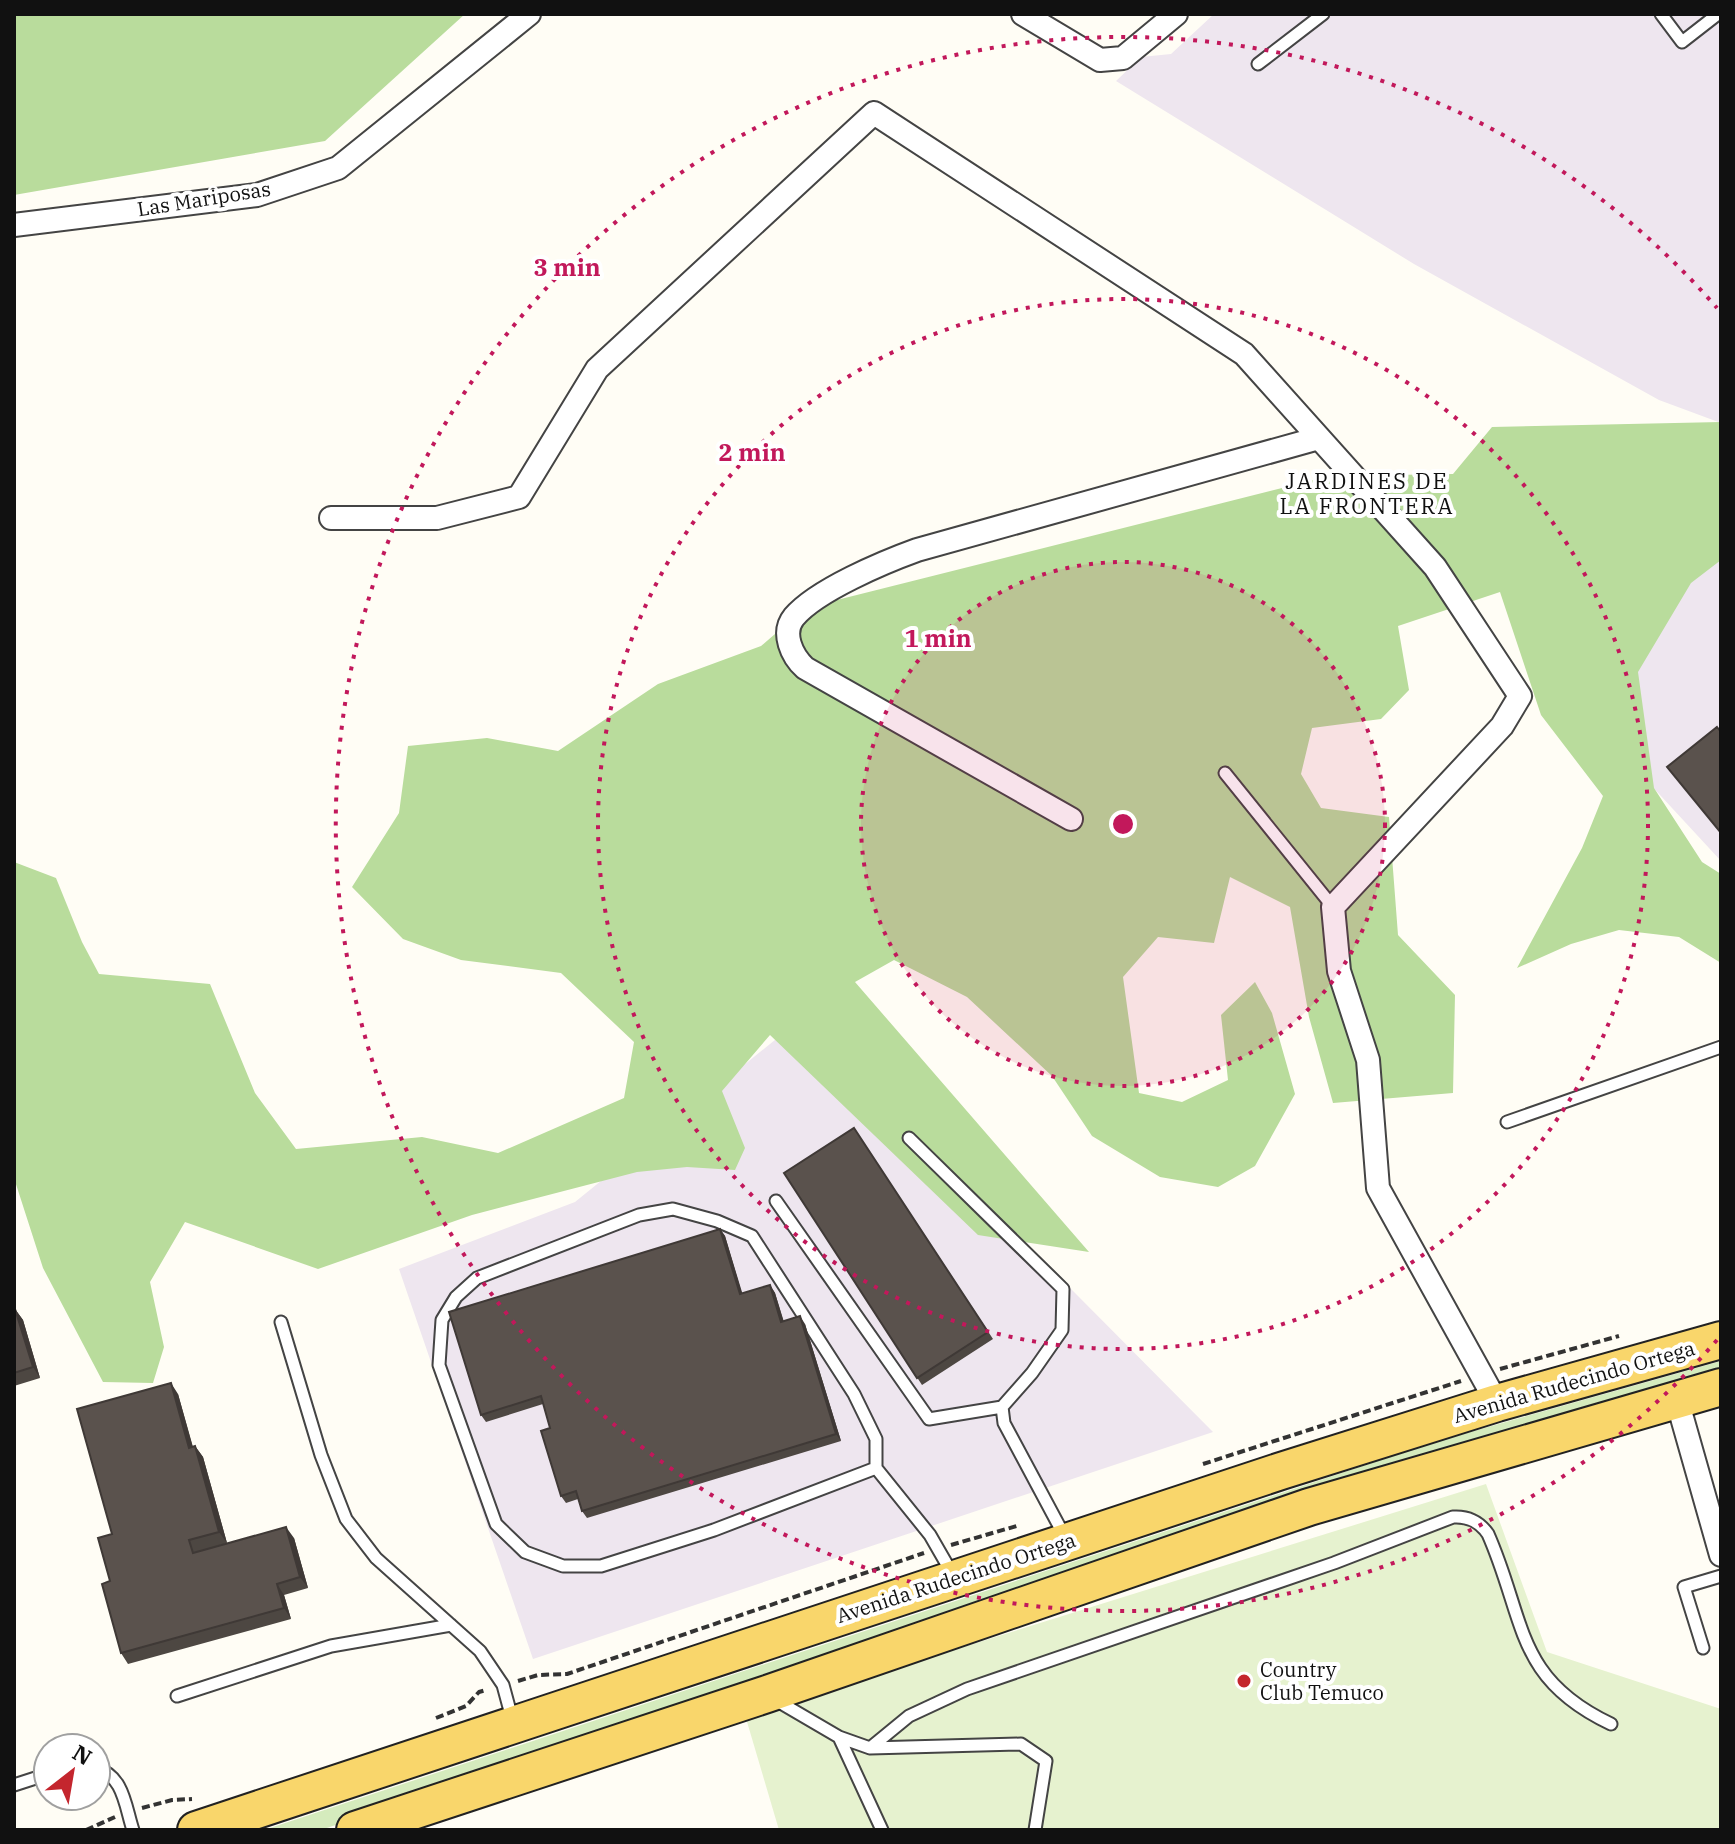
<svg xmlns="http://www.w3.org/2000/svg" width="1735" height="1844" font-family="'IBM Plex Serif',serif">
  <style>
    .industrial { fill: #eee6ef }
    .green { fill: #d5ebbd }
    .forest { fill: #b9dc9c }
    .pitch { fill: #e6f2cf }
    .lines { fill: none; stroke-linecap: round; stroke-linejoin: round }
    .lane-casing { stroke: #444; stroke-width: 15 }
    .street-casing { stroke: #444; stroke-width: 26 }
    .primary-casing { stroke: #222; stroke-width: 40 }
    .path { stroke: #333; stroke-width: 4; stroke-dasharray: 8 4; stroke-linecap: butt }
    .lane { stroke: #fff; stroke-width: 11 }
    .street { stroke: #fff; stroke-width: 22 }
    .primary { stroke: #f9d66b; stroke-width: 36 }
    .wall { fill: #4d4742 }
    .shaded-wall { fill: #3f3936 }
    .building { fill: #5a524d; stroke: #3f3936; stroke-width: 2 }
    .ring { fill: none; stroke: #c2185b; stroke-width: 4; stroke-dasharray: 4 8 }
    .poi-dot { fill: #c4262e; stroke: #fff; stroke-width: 3 }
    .labels { text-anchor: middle; stroke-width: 8; stroke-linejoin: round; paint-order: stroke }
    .street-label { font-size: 20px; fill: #111; stroke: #fff }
    .poi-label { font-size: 20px; fill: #111; stroke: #fff; text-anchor: start }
    .neighbourhood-label { font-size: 22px; letter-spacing: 2px; fill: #111; stroke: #fff }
    .centre { fill: #c2185b; stroke: #fff; stroke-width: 4 }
    .ring-label { font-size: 24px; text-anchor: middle; font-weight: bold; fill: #c2185b; stroke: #fff; stroke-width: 8; stroke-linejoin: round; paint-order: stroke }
  </style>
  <rect width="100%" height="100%" fill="#fffdf5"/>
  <path class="industrial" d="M 1214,14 L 1721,14 L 1721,423 L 1659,400 L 1414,264 L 1116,81 L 1141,57 L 1171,54 Z
    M 1721,484 L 1721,861 L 1623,755 L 1632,614 Z
    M 802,1018 L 1213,1432 L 533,1659 L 399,1269 L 575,1202 Z"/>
  <path class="green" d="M 1721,1361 L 1721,1377 L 577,1743 L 321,1830 L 264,1830 L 1435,1442 Z"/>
  <path class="forest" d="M 14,14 L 465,14 L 325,141 L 14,195 Z
    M 1721,422 L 1721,560 L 1691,583 L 1638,672 L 1654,788 L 1702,862 L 1721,874 L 1721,963 L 1679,937 L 1619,930 L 1571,944 L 1517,968 L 1582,848 L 1603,796 L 1541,715 L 1500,592 L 1398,626 L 1409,690 L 1381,719 L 1312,728 L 1301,774 L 1321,808 L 1389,817 L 1398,935 L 1455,995 L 1453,1093 L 1333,1103 L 1309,1017 L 1290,907 L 1230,877 L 1214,943 L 1158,937 L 1123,977 L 1139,1093 L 1182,1102 L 1228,1080 L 1221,1015 L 1255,982 L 1272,1013 L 1295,1094 L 1255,1166 L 1218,1187 L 1160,1177 L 1092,1136 L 1052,1076 L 967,997 L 894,960 L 855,982 L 1089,1252 L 978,1235 L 770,1035 L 722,1091 L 745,1148 L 735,1170 L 687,1167 L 637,1172 L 472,1215 L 318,1269 L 185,1222 L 150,1282 L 164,1347 L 153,1383 L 103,1382 L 43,1268 L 14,1178 L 14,862 L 56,878 L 82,942 L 99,974 L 210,984 L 255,1093 L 296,1149 L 422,1137 L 498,1153 L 624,1098 L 634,1042 L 561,973 L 461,960 L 403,939 L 352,887 L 399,813 L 408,746 L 487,738 L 558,751 L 658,684 L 761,646 L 805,608 L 1330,476 L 1453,474 L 1492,427 Z"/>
  <path class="pitch" d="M 1486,1484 L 1547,1652 L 1721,1709 L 1721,1830 L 779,1830 L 745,1715 Z"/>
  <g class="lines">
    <defs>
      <path id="lane" d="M 1661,14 L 1682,42 L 1718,14
        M 1258,64 L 1323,14
        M 1225,773 L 1333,907
        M 1507,1122 L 1721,1047
        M 909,1138 L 1063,1289 L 1062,1330 L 1032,1373 L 1002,1407 L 1004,1423 L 1065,1537
        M 776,1201 L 929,1419 L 1002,1407
        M 281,1322 L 321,1455 L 346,1519 L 376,1558 L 480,1651 L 503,1685 L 513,1722
        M 876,1468 L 714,1530 L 601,1566 L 563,1566 L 525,1552 L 496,1524 L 439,1365 L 442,1320 L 456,1297 L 477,1278 L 639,1215 L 673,1209 L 717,1221 L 752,1236 L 854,1394 L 876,1439 L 876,1468 L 930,1535 L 953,1575
        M 1703,1648 L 1684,1587 L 1721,1576
        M 177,1696 L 331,1646 L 451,1625
        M 774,1699 L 839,1737 L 870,1748 L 1021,1744 L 1046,1761 L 1035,1830
        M 839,1737 L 882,1830
        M 870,1748 L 909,1716 L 967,1689 L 1334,1563 L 1453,1517 C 1468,1516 1479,1521 1488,1534 C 1526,1620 1514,1678 1611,1724
        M 96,1768 C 124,1776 125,1806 133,1830
        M 14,1785 L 48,1774"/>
      <path id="street" d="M 1023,14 L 1100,60 L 1123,58 L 1176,14
        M 14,225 L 257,195 L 338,168 L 529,14
        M 331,518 L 437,518 L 519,497 L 597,369 L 874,113 L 1244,354 L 1435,567 L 1520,696 L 1502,726 L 1333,907 L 1339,971 L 1368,1060 L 1378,1188 L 1497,1403
        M 1071,819 L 805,668 C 792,656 781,633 794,617 C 817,590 884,562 917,550 L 1319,438
        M 1677,1400 L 1721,1555"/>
      <path id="primary" d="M 196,1830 L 1281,1471 L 1497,1403 L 1721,1340
        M 355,1830 L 767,1694 L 1309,1507 L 1721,1387"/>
    </defs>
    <use href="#lane" class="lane-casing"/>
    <use href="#street" class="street-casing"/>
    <use href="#primary" class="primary-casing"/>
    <path class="path" d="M 1500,1369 L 1619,1336
      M 1203,1464 L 1461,1381
      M 951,1545 L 1020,1525
      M 518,1681 L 538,1675 L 567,1674 L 924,1553
      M 436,1718 L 466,1706 L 479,1692 L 486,1690
      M 142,1808 L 172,1800 L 192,1799
      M 86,1830 L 115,1817"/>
    <use href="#lane" class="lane"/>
    <use href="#street" class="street"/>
    <use href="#primary" class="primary"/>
  </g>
  <path class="wall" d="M 854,1128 L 993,1339 L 922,1385 L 784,1173 Z
    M 720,1229 L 725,1236 L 742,1294 L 770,1285 L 775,1293 L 784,1322 L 805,1324 L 841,1441 L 587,1518 L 582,1511 L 578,1499 L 566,1503 L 561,1496 L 550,1428 L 543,1404 L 486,1422 L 481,1415 Z
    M 15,1309 L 23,1320 L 40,1378 L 14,1386 L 14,1310 Z
    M 178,1394 L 193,1447 L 195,1446 L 203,1457 L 227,1543 L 197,1552 L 294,1538 L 308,1588 L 284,1595 L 291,1619 L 128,1664 L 121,1653 L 110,1581 Z"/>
  <path class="shaded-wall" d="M 720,1229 L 725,1236 L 745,1302 L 740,1294 Z
    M 770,1285 L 775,1293 L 786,1330 L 781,1322 Z
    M 15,1309 L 23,1320 L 40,1378 L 33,1367 Z
    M 800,1316 L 805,1324 L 841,1441 L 836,1434 Z
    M 171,1383 L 178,1394 L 196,1459 L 189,1448 Z
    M 195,1446 L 203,1457 L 227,1543 L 219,1532 Z
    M 286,1527 L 294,1538 L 308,1588 L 300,1577 Z
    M 277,1584 L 284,1595 L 291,1619 L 284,1608 Z"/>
  <path class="building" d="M 1717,727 L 1721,732 L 1721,833 L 1667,767 Z
    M 854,1128 L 988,1332 L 917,1378 L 784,1173 Z
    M 720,1229 L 740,1294 L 770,1285 L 781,1322 L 800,1316 L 836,1434 L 582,1511 L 576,1491 L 561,1496 L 541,1431 L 550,1428 L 541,1396 L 481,1415 L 449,1312 Z
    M 15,1309 L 33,1367 L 14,1373 L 14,1310 Z
    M 171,1383 L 189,1448 L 195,1446 L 219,1532 L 189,1540 L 193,1553 L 286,1527 L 300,1577 L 277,1584 L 284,1608 L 121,1653 L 102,1584 L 110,1581 L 98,1538 L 112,1534 L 77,1409 Z"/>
  <circle cx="1123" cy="824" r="262" fill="#c2185b" fill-opacity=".12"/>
  <g class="ring">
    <circle cx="1123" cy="824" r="262"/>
    <circle cx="1123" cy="824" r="525"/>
    <path d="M1717 1340A787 787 0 1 1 1717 308"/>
  </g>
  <circle class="poi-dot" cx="1244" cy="1681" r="8"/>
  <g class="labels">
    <g class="street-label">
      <text transform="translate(204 199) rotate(-9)" y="7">Las Mariposas</text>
      <text transform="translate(1574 1382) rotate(-16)" y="7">Avenida Rudecindo Ortega</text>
      <text transform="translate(956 1578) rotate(-18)" y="7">Avenida Rudecindo Ortega</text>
    </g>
    <g class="poi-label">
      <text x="1260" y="1677">Country<tspan x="1260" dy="23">Club Temuco</tspan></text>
    </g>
    <g class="neighbourhood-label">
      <text x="1367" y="489">JARDINES DE<tspan x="1367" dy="25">LA FRONTERA</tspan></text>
    </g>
  </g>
  <circle cx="1123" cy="824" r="12" class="centre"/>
  <g class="ring-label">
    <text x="567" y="276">3 min</text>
    <text x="752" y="461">2 min</text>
    <text x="938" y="647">1 min</text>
  </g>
  <rect width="1735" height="1844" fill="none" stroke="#111111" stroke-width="32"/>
  <g transform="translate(72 1772) rotate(31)"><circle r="38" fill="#ffffff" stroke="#a0a0a0" stroke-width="2"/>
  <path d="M0-6L14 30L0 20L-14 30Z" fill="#c4262e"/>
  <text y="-12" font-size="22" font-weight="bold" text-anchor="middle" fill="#111111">N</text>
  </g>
</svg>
